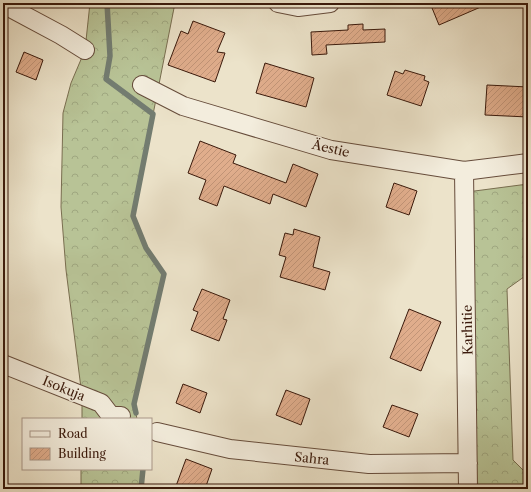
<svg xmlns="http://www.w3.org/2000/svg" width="531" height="492" font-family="'Libre Caslon Text',serif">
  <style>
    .forest { fill: url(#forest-crowns); stroke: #796e50 }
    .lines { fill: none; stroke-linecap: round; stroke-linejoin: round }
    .stream { stroke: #737c70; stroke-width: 5.5 }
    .building { fill: url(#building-hatch); stroke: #3a190b }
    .minor-casing { stroke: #664c3b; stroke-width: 20 }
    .minor { stroke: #f3eddd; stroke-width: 18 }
    .labels { text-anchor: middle; stroke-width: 3.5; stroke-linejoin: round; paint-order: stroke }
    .street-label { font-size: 13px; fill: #3a190b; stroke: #f3eddd }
  </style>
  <defs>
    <pattern id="forest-crowns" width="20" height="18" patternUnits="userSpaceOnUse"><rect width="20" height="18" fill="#b8c396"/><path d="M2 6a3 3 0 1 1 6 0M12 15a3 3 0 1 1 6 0" fill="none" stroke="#9fa780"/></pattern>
    <pattern id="building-hatch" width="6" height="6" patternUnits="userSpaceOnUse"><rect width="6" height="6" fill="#e0ad8c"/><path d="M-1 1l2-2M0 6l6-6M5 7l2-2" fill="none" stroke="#c19477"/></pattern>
  </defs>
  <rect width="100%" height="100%" fill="#ece3ca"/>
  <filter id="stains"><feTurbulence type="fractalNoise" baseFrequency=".005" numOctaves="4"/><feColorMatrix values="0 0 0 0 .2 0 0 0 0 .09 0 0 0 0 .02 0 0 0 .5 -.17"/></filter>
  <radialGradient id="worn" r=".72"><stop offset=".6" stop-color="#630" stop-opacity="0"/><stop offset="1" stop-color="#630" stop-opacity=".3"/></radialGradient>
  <path class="forest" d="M 90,3 L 175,3 L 133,216 L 146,248 L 164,274 L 134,404 L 137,419 L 82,419 L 82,396 L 66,270 L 61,207 L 63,113 L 71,83 L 85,50 Z
    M 528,184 L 528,274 L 507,289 L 513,460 L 528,475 L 528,489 L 469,489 L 467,192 Z
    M 81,469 L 143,469 L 141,489 L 81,489 Z"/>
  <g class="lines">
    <path class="stream" d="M 107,3 L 110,56 L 106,79 L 153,114 L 133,216 L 146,248 L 164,274 L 134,404 L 136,413
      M 141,489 L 143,469"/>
  </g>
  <path class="building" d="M 430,3 L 490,3 L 439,25 Z
    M 193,21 L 225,33 L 217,52 L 225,53 L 215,82 L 168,65 L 181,31 L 188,34 Z
    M 363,24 L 363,30 L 385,29 L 385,42 L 326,45 L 327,54 L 312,55 L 311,32 L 348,30 L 348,25 Z
    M 24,52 L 43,60 L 36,80 L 16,72 Z
    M 265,63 L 314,78 L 306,107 L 256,93 Z
    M 405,70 L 425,76 L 424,80 L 429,82 L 421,106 L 387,95 L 395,71 L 403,74 Z
    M 487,85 L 528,87 L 528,117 L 485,115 Z
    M 200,141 L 236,155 L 233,163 L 286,183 L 293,164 L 318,174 L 306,207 L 273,194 L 270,204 L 224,186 L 217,206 L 199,199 L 206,180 L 188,173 Z
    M 394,183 L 417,191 L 409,215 L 386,207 Z
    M 294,229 L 320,237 L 313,267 L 330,272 L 325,290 L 280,277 L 286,257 L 279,255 L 285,233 L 293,235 Z
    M 202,289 L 230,300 L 223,319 L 227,320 L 219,341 L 191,330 L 198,312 L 193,310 Z
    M 409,309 L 441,322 L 421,371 L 390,358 Z
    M 183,384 L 207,393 L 200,413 L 176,403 Z
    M 286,390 L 310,399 L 301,425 L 276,415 Z
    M 392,405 L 418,414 L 409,437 L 383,427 Z
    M 186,459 L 212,469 L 205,489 L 184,489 L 176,486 Z"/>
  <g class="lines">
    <defs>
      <path id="minor" d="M 278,3 L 298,7 L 330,3
        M 3,4 L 61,35 L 85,50
        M 142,85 L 183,106 L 331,150 L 464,171 L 528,163
        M 464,171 L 468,489
        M 3,364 L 101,403 L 111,416 L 121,416
        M 157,432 L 230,449 L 369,464 L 468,463"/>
    </defs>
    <use href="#minor" class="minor-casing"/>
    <use href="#minor" class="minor"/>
  </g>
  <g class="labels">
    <g class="street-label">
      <text transform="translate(331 148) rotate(13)" y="5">Äestie</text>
      <text transform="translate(467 330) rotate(-91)" y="5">Karhitie</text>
      <text transform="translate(64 388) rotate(22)" y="5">Isokuja</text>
      <text transform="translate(312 458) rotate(6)" y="5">Sahra</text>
    </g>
  </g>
  <rect width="531" height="492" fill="none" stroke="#ece3ca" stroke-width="16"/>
  <rect x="4" y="4" width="523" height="484" fill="none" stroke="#3a190b" stroke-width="2"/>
  <rect x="8" y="8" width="515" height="476" fill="none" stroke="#3a190b"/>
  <rect x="22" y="418" width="130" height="52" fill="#f3eddd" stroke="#a99889"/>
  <rect x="30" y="431" width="20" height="6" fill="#f3eddd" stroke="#a99889"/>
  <text x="58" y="438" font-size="12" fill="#3a190b">Road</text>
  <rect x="30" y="448" width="20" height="12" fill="url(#building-hatch)" stroke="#a99889"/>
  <text x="58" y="458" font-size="12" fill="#3a190b">Building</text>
  <rect width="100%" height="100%" filter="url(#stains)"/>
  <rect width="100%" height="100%" fill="url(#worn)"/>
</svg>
